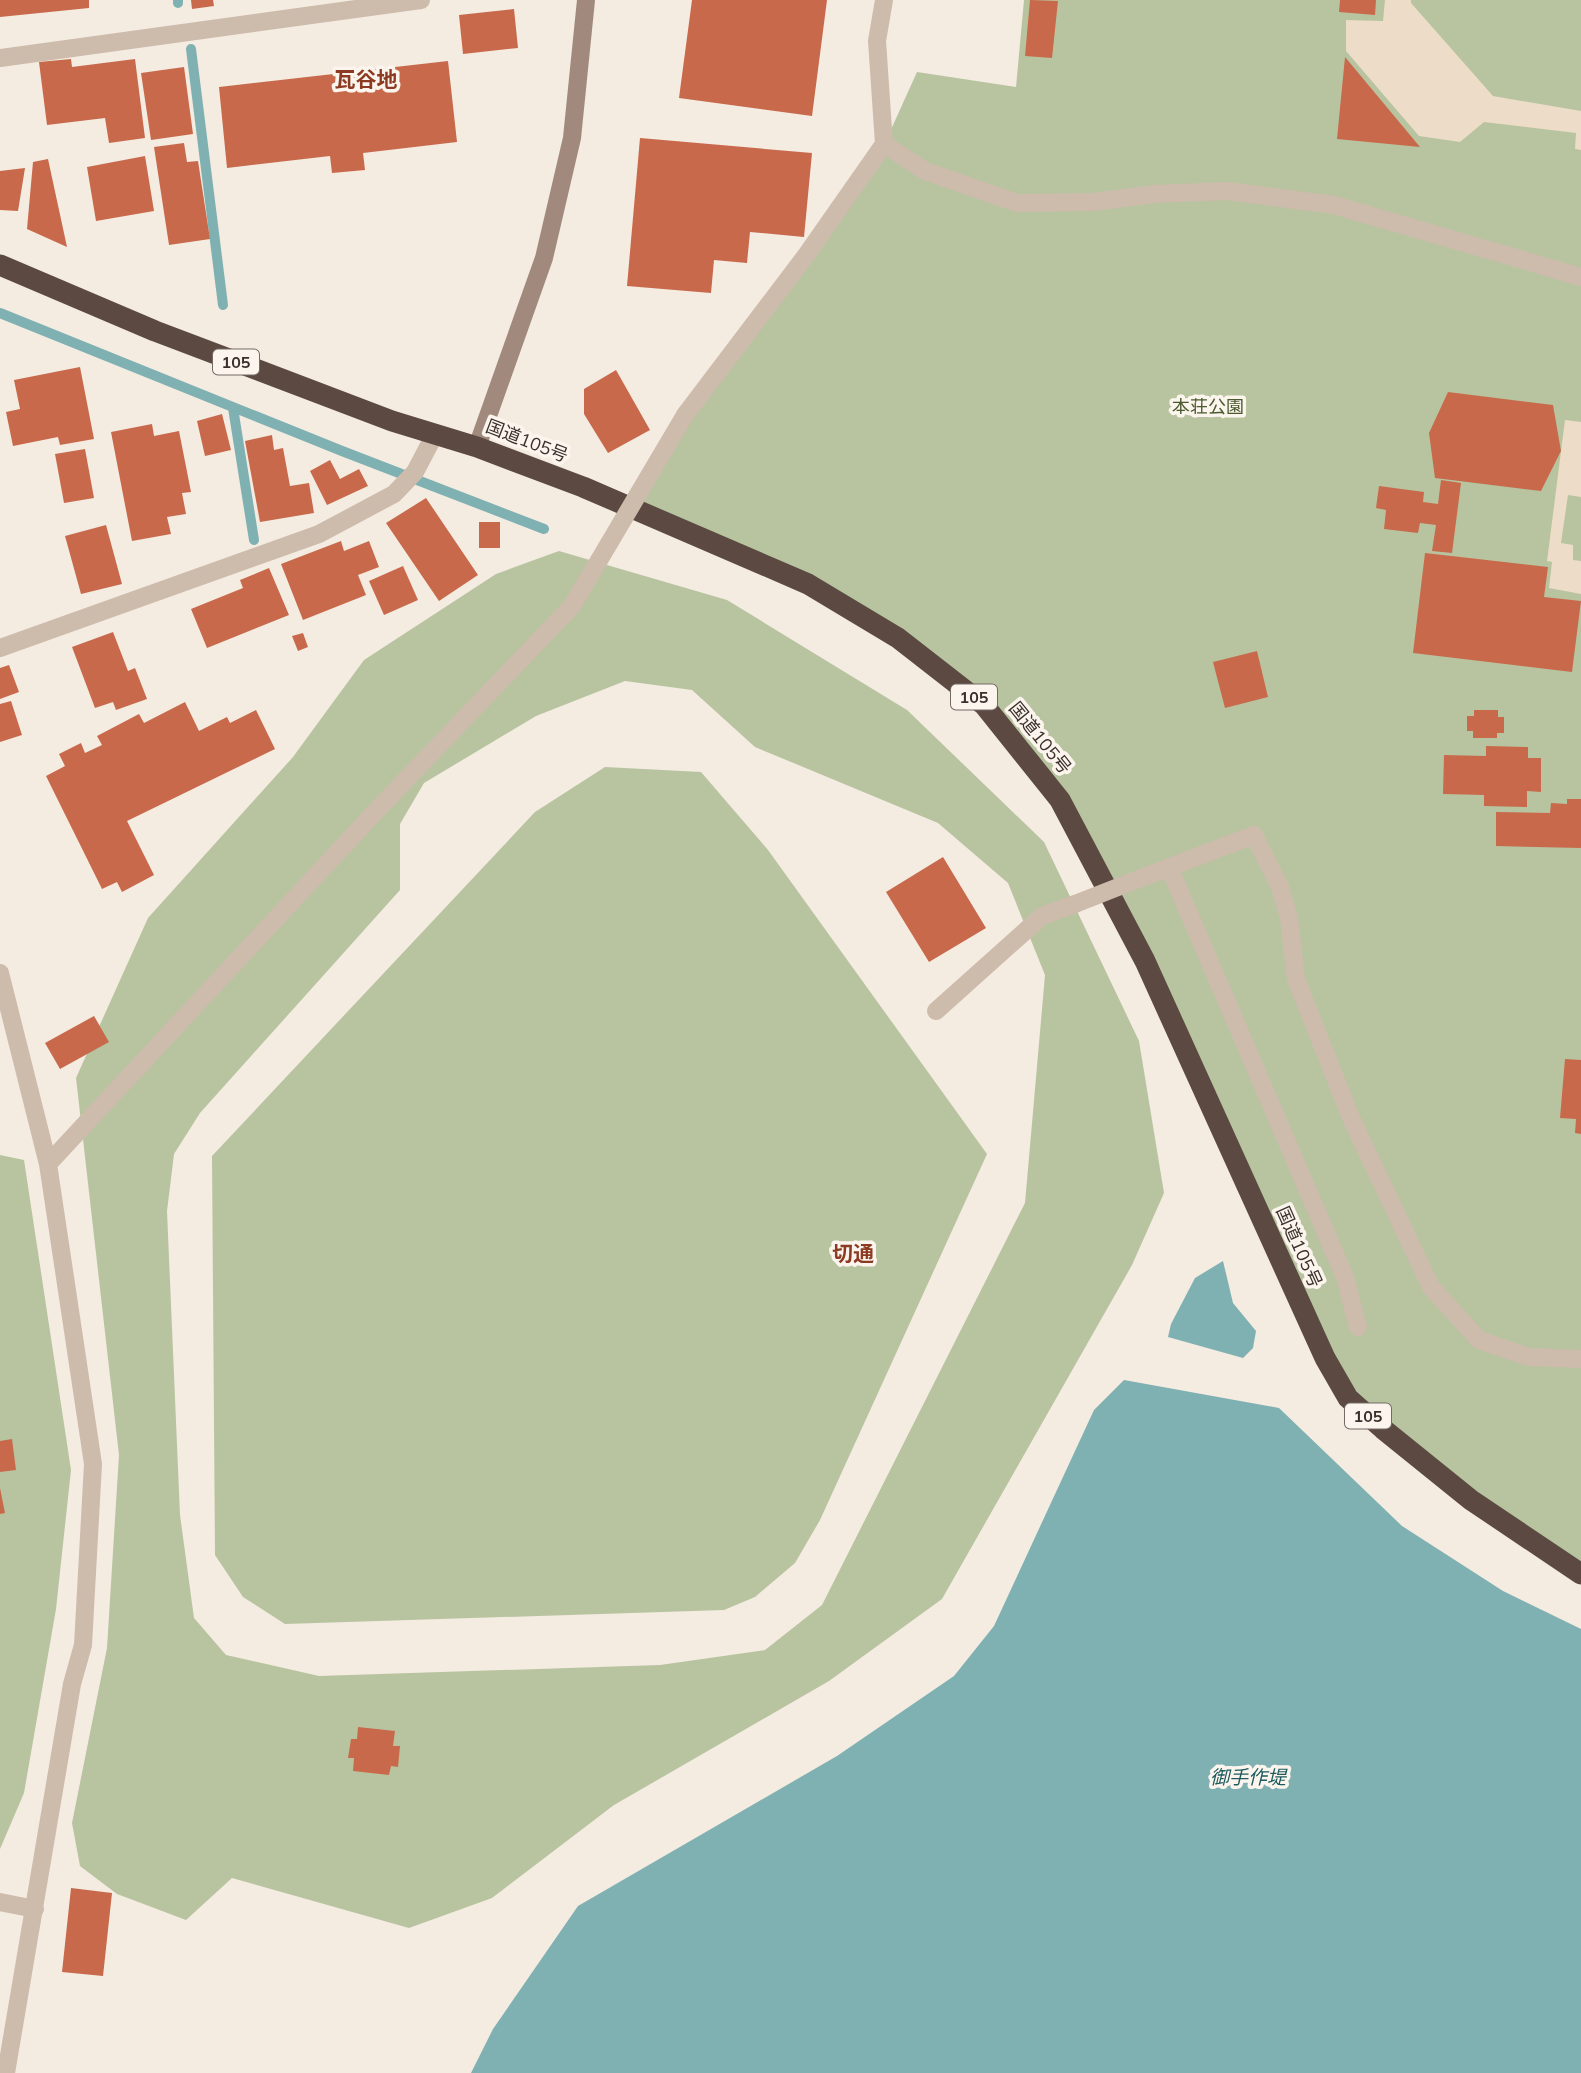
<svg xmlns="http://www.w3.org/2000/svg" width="1581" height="2073" font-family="Mulish,'Noto Sans JP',sans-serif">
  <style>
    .green { fill: #b8c4a0; fill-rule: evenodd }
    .plaza { fill: #ecdcc8 }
    .water { fill: #7fb0b2 }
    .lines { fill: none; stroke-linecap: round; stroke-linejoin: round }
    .stream { stroke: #7fb0b2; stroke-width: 10 }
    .building { fill: #c8694b }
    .lane { stroke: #cdbbac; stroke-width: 18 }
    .street { stroke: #cdbbac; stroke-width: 18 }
    .secondary { stroke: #a18a7d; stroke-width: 18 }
    .highway { stroke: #5c4a42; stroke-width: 21 }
    .lane-bridge { stroke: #cdbbac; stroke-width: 18 }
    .street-bridge { stroke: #cdbbac; stroke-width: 18 }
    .labels { text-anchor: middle; stroke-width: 7; stroke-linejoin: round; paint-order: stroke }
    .shield { fill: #fbf5ee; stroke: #756b66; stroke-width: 2 }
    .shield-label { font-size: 16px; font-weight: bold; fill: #3b302b }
    .park-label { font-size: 18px; fill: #4a5a2e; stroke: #fbf5ee }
    .street-label { font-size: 18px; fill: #3b302b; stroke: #fbf5ee }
    .water-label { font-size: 19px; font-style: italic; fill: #1f5a5e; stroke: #fbf5ee }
    .quarter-label { font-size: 21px; font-weight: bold; fill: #8c3b22; stroke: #fbf5ee }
  </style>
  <rect width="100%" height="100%" fill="#f4ebe1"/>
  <path class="green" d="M 1024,0 L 1581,0 L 1581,1574 L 1348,1398 L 1060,800 L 984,706 L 898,638 L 631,508 L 685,415 L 884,145 L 917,72 L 1016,87 Z
    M 559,551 L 727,600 L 907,710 L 1044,842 L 1139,1041 L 1164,1193 L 1132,1265 L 942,1599 L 829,1681 L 614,1805 L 492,1898 L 409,1928 L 232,1878 L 186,1920 L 117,1894 L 80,1866 L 72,1823 L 107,1648 L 119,1455 L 76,1078 L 148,918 L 293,757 L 364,660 L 496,574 ZM 625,681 L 692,690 L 755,747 L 938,823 L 1008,883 L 1045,975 L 1025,1203 L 822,1605 L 765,1650 L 660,1665 L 319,1676 L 226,1655 L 194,1618 L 180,1515 L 167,1211 L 174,1154 L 200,1113 L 400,890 L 400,824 L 424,783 L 536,716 Z
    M 605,767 L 701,772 L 768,850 L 987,1154 L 820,1520 L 795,1563 L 755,1597 L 724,1610 L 285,1624 L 243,1597 L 215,1555 L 212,1156 L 535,812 Z
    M 0,1155 L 24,1160 L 71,1470 L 56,1609 L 24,1793 L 0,1849 Z"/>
  <path class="plaza" d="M 1385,0 L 1411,0 L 1411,3 L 1493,96 L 1581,111 L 1581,150 L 1575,149 L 1576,133 L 1484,122 L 1460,142 L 1419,136 L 1346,51 L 1346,20 L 1383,21 Z
    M 1565,420 L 1581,422 L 1581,497 L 1568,495 L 1561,543 L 1573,545 L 1573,560 L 1581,561 L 1581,594 L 1549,588 L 1552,562 L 1547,561 Z"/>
  <path class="water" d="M 1223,1261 L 1233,1303 L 1256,1331 L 1253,1348 L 1243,1358 L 1168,1337 L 1171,1324 L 1195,1278 Z
    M 1124,1380 L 1279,1408 L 1402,1526 L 1503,1591 L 1581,1629 L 1581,2073 L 471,2073 L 493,2029 L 578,1906 L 837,1756 L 954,1676 L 994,1626 L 1094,1410 Z"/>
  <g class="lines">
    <path class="stream" d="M 178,0 L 178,3
      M 191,49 L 223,305
      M 0,313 L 342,451 L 544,529
      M 233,408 L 254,540"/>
  </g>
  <path class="building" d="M 0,0 L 89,0 L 89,8 L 0,17 Z
    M 191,0 L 213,0 L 214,6 L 192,9 Z
    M 692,0 L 827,0 L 812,116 L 679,98 Z
    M 1030,0 L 1058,1 L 1052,58 L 1025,56 Z
    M 1340,0 L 1376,0 L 1375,15 L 1339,12 Z
    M 514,9 L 518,48 L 463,54 L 459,15 Z
    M 1345,57 L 1420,147 L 1337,139 Z
    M 71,59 L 72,67 L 135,59 L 145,138 L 109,143 L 105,118 L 47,125 L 39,62 Z
    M 448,61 L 457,142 L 363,153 L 365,170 L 332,173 L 330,156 L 227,168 L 219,87 Z
    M 184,67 L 193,134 L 151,140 L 141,73 Z
    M 640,138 L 812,153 L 804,237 L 750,232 L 747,263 L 714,260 L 711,293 L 627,286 Z
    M 184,143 L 187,162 L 198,161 L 210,239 L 169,245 L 154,147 Z
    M 145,156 L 154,211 L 96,221 L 87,167 Z
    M 48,159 L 67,247 L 27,229 L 33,162 Z
    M 25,168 L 18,211 L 0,210 L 0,171 Z
    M 80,367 L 94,439 L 60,445 L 58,437 L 13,446 L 6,412 L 20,409 L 14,380 Z
    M 616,370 L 650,430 L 608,453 L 584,414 L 584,389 Z
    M 1448,392 L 1553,405 L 1561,451 L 1541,491 L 1435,478 L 1429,433 Z
    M 222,414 L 231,450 L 205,456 L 197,421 Z
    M 152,424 L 154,436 L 179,431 L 191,492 L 182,493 L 186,514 L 167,517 L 171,534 L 132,541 L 111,432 Z
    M 272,435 L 274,450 L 283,448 L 290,486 L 309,483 L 314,513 L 260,522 L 245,441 Z
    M 85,449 L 94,498 L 64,503 L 55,454 Z
    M 330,460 L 340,479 L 359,469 L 368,486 L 327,505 L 310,471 Z
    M 1441,480 L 1461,483 L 1452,553 L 1432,551 L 1436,525 L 1420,523 L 1418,533 L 1384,529 L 1386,510 L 1376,508 L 1379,486 L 1424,492 L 1423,502 L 1438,504 Z
    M 426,498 L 478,575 L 439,601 L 386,523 Z
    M 479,522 L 500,522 L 500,548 L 479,548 Z
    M 106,525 L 122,584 L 81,594 L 65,536 Z
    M 341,541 L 344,551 L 369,541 L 379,567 L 358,575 L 366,595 L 303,620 L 281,564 Z
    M 1425,553 L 1548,567 L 1544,597 L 1581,601 L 1572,672 L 1413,653 Z
    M 403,566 L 418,600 L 384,615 L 369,581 Z
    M 269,568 L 289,615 L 207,648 L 191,609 L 243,588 L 240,580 Z
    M 113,632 L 128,671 L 135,668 L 147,699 L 116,710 L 113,702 L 95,708 L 72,647 Z
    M 303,633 L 308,647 L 298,651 L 292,636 Z
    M 1257,651 L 1268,697 L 1225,708 L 1213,662 Z
    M 9,665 L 19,692 L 0,699 L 0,668 Z
    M 11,701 L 22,735 L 0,742 L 0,704 Z
    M 185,702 L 199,731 L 227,717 L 230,723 L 256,710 L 275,749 L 127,821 L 154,875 L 122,892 L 117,882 L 102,889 L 46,776 L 65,766 L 59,754 L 81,743 L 85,753 L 102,745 L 97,736 L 139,714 L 144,723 Z
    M 1474,710 L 1498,710 L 1498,717 L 1504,717 L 1504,733 L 1497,733 L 1497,738 L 1473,738 L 1473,731 L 1467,731 L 1467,716 L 1474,716 Z
    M 1486,746 L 1528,747 L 1528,758 L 1541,758 L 1541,792 L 1527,791 L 1527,807 L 1484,806 L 1484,795 L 1443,794 L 1444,755 L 1486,756 Z
    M 1567,799 L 1581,799 L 1581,848 L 1496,846 L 1496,812 L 1550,813 L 1551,803 L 1567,804 Z
    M 943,857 L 986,928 L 929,962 L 886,892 Z
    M 94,1016 L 109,1042 L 60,1069 L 45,1043 Z
    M 1565,1059 L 1581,1060 L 1581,1134 L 1575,1133 L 1576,1119 L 1560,1118 Z
    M 12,1439 L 16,1470 L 0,1472 L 0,1441 Z
    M 0,1488 L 5,1513 L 0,1514 Z
    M 358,1727 L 395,1731 L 393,1746 L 400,1746 L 398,1767 L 391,1766 L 389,1775 L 353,1771 L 354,1758 L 348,1758 L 351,1739 L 357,1739 Z
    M 71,1888 L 112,1893 L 103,1976 L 62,1972 Z"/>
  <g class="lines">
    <path class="lane" d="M 884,144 L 925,171 L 1017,203 L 1093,202 L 1154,194 L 1228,191 L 1334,205 L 1581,277
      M 1169,867 L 1345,1277 L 1358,1327
      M 1141,878 L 1254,835 L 1280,887 L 1289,918 L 1296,979 L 1351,1118 L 1431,1287 L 1479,1340 L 1529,1357 L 1581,1359
      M 936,1011 L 1042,916 L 1075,904"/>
    <path class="street" d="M 0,58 L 421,0
      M 685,415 L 807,254 L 884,144 L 877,41 L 884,0
      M 0,648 L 319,534 L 394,494 L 415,472 L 435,434
      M 0,973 L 48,1164 L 93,1464 L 83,1645 L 72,1684 L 6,2073
      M 48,1164 L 375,812 L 572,606
      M 0,1902 L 35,1909"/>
    <path class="secondary" d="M 477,447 L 544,258 L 572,138 L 586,0"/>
    <path class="highway" d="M 0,265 L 155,331 L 392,421 L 477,447 L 583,487 L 808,584 L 898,638 L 984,705 L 1060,800 L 1145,961 L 1325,1358 L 1348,1398 L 1383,1429 L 1471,1500 L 1581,1574"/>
    <path class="lane-bridge" d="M 1075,904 L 1141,878"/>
    <path class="street-bridge" d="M 572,606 L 685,415"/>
  </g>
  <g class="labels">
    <g class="shield">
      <rect x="213" y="349.5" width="46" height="25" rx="5"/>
      <rect x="951" y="684.5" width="46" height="25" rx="5"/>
      <rect x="1345" y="1403.5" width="46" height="25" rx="5"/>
    </g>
    <g class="shield-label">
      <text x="236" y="368">105</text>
      <text x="974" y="703">105</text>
      <text x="1368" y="1422">105</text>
    </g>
    <g class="park-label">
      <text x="1208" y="413">本荘公園</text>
    </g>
    <g class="street-label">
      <text transform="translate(527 441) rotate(21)" y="6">国道105号</text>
      <text transform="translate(1040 738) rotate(51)" y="6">国道105号</text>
      <text transform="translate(1299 1247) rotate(66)" y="6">国道105号</text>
    </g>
    <g class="water-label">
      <text x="1248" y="1784">御手作堤</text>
    </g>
    <g class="quarter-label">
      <text x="366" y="87">瓦谷地</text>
      <text x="853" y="1261">切通</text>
    </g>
  </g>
</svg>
